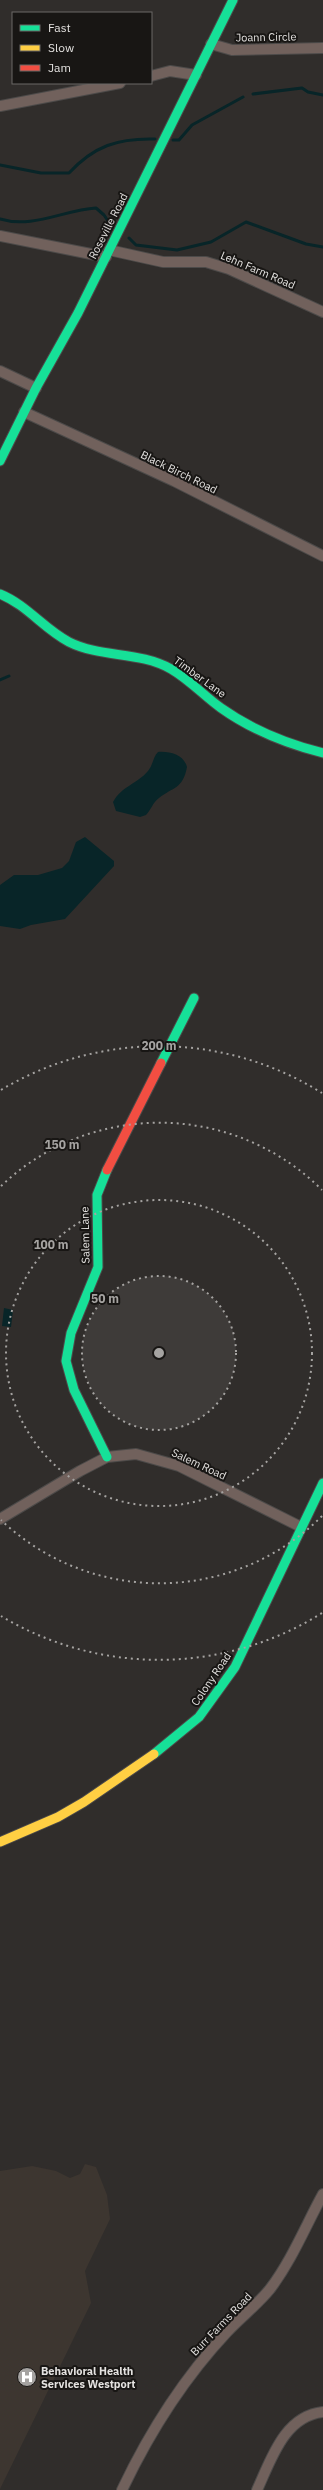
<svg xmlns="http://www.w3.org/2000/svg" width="323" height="2490" font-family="'IBM Plex Sans',sans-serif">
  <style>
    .built { fill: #3d3630 }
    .water { fill: #082528 }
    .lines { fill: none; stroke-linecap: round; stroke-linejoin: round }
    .stream { stroke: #082528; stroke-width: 3 }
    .street-casing { stroke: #4c4a49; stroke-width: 12 }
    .fast-casing { stroke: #4c4a49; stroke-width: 11 }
    .slow-casing { stroke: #4c4a49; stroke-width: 11 }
    .jam-casing { stroke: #4c4a49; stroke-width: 11 }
    .street { stroke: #71615c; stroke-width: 10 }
    .fast { stroke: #16e098; stroke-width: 9 }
    .slow { stroke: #ffcf43; stroke-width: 9 }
    .jam { stroke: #f24e42; stroke-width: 9 }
    .ring { fill: none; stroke: #a5a3a1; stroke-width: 2; stroke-dasharray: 2 4 }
    .labels { text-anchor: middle; stroke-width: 4; stroke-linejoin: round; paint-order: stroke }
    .street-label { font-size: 11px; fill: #e4e2e0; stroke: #181614 }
    .poi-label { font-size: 11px; font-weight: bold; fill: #e4e2e0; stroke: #181614; text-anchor: start }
    .centre { fill: #a5a3a1; stroke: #181614; stroke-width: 2 }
    .ring-label { font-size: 12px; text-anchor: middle; font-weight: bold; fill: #a5a3a1; stroke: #181614; stroke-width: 4; stroke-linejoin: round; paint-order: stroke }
  </style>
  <rect width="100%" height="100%" fill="#302d2b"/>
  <path class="built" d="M 85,2164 L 96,2167 L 107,2195 L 110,2219 L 85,2271 L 91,2303 L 0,2489 L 0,2171 L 32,2166 L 56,2171 L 70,2178 L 80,2174 Z"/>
  <path class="water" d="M 158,752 C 170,751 184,755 187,767 C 183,789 173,787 159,798 C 153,802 151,810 146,815 L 140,817 L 116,811 L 113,802 C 122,786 137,784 148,771 C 153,765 153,757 158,752 Z
    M 85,837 L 114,861 L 114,866 L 65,919 L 31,925 L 20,929 L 0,926 L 0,885 L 14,875 L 38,875 L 62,868 L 69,861 L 76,842 Z
    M 4,1308 L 13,1310 L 11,1327 L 2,1326 Z"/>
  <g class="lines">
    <path class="stream" d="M 253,94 L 302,88 L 308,92 L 323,95
      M 173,140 L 179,140 L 192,125 L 243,97
      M 0,165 L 41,173 L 69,173 C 94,146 118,138 155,139
      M 0,219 C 32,229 64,210 96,208 L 104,215 L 110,224
      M 129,238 L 136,245 L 177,250 L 211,242 L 246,222 L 306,244 L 323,247
      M 0,680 L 9,676"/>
    <defs>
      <path id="street" d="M 211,44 L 232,50 L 323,48
        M 151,76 L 170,71 L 196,75
        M 0,106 L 120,83
        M 0,236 L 106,257
        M 109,250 L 163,262 L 206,262 L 229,269 L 323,312
        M 0,371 L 36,388
        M 24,412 L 174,481 L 323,556
        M 0,1519 L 80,1471 L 107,1457 L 136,1454 L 179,1466 L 301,1527
        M 122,2490 C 150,2431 182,2380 227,2332 C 241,2317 257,2305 270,2289 C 292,2260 306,2225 323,2194
        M 257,2490 C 271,2460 284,2416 323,2412"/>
      <path id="fast" d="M 0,461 L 36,388 L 78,313 L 233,0
        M 0,594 C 27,605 44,629 69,642 C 101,658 139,651 171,669 C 190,680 204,696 221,708 C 252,730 287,744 323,753
        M 161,1063 L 194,998
        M 107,1170 L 97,1195 L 98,1267 L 71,1333 L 66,1361 L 74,1390 L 107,1457
        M 154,1754 L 199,1717 L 235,1667 L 323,1483"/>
      <path id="slow" d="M 0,1842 L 58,1817 L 84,1802 L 154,1754"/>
      <path id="jam" d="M 107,1170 L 161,1063"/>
    </defs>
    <use href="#street" class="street-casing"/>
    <use href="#fast" class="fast-casing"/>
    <use href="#slow" class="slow-casing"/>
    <use href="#jam" class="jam-casing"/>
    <use href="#street" class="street"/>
    <use href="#fast" class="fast"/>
    <use href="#slow" class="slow"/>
    <use href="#jam" class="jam"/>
  </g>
  <circle cx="159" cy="1353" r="77" fill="#a5a3a1" fill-opacity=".12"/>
  <g class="ring">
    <circle cx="159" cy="1353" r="77"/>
    <circle cx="159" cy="1353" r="153"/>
    <path d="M322 1516A230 230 0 0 1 1 1520M1 1186A230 230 0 0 1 322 1190"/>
    <path d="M322 1613A307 307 0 0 1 1 1616M1 1090A307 307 0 0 1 322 1093"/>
  </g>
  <defs>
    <symbol id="hospital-disc" viewBox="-11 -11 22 22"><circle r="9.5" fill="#a5a3a1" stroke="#181614"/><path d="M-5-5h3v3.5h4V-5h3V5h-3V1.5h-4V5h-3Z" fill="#fff"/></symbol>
  </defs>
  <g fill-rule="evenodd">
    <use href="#hospital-disc" x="16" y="2366" width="22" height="22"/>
  </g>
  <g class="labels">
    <g class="street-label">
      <text transform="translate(266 37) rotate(-1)" y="4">Joann Circle</text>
      <text transform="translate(108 226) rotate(-63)" y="4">Roseville Road</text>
      <text transform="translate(258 270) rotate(23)" y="4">Lehn Farm Road</text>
      <text transform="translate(179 472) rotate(26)" y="4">Black Birch Road</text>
      <text transform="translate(200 677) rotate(36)" y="4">Timber Lane</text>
      <text transform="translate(85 1235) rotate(-91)" y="4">Salem Lane</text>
      <text transform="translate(199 1464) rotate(25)" y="4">Salem Road</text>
      <text transform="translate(211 1679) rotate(-56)" y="4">Colony Road</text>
      <text transform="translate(221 2324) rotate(-46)" y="4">Burr Farms Road</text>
    </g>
    <g class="poi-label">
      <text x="41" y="2375">Behavioral Health<tspan x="41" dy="13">Services Westport</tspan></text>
    </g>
  </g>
  <circle cx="159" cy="1353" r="6" class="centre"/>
  <g class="ring-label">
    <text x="159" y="1050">200 m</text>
    <text x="62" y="1149">150 m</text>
    <text x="51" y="1249">100 m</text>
    <text x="105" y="1303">50 m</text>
  </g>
  <rect x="12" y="12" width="140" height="72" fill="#181614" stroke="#6a6866"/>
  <rect x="20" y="25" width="20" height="6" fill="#16e098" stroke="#6a6866"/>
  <text x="48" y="32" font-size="12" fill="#e4e2e0">Fast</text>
  <rect x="20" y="45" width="20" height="6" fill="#ffcf43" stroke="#6a6866"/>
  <text x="48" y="52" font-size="12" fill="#e4e2e0">Slow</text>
  <rect x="20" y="65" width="20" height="6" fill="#f24e42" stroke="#6a6866"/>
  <text x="48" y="72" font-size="12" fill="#e4e2e0">Jam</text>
</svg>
